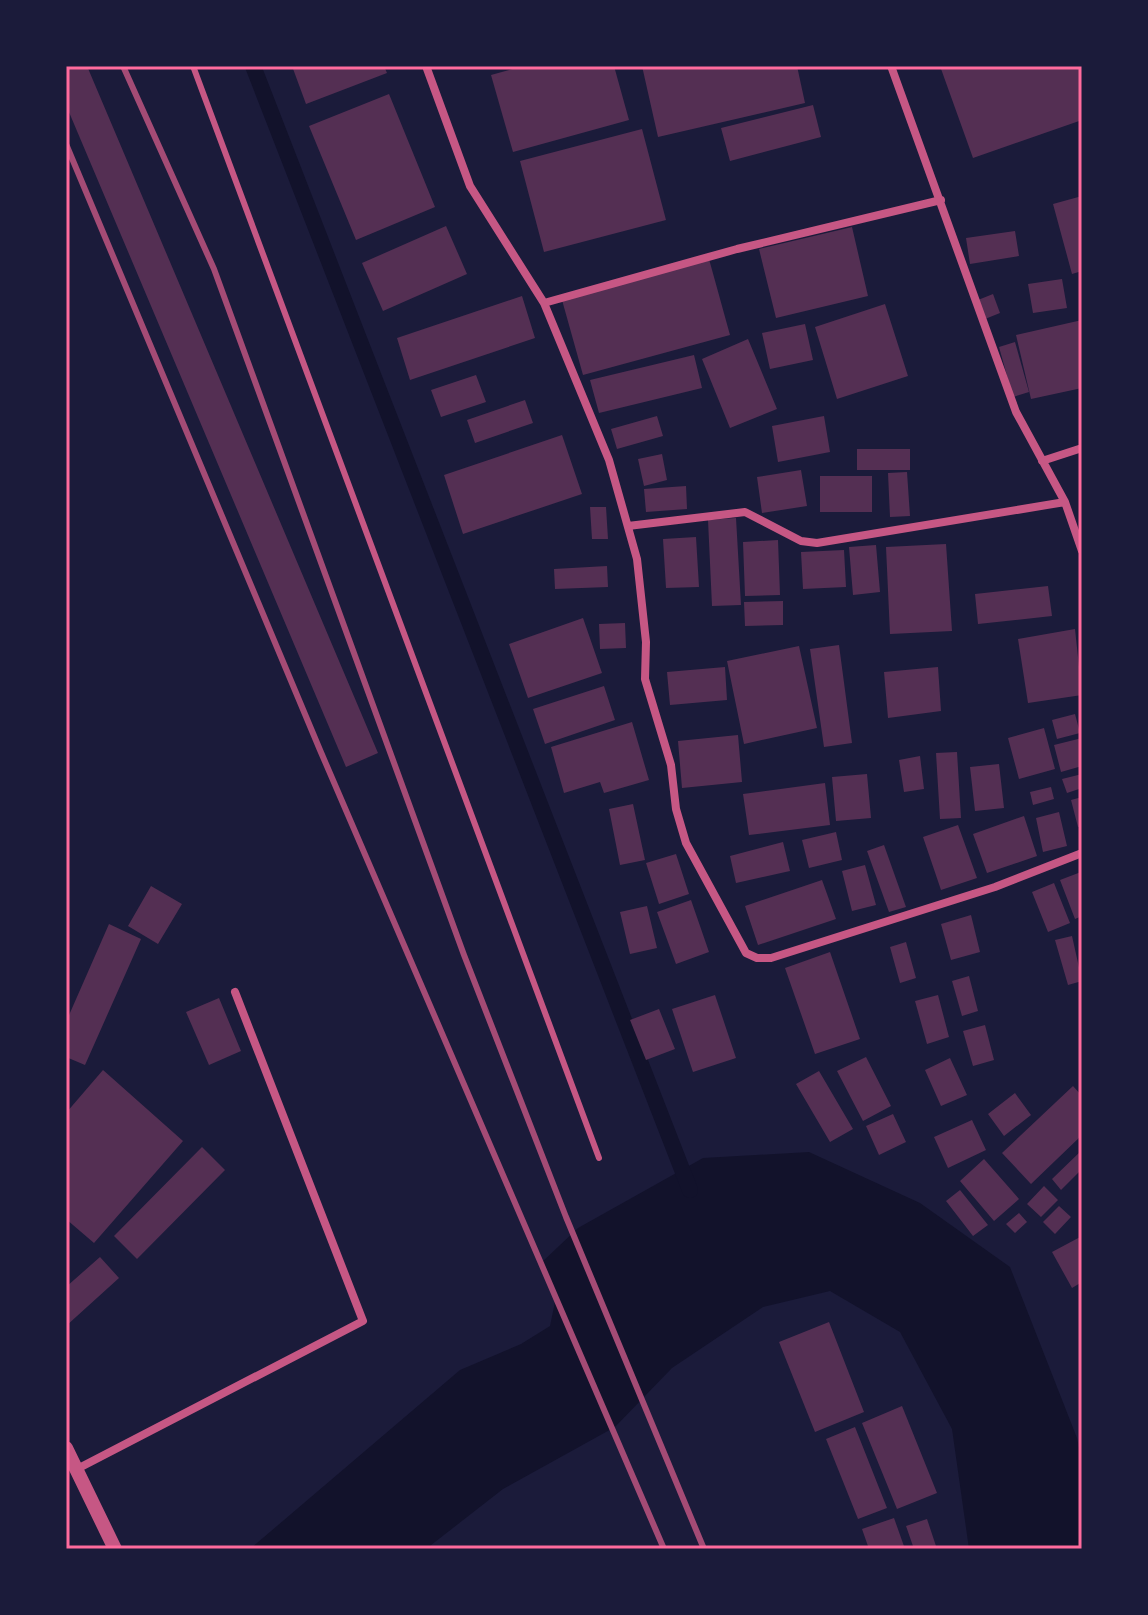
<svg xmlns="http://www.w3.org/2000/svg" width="1148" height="1615" font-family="'Zilla Slab',serif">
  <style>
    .water { fill: #12122b }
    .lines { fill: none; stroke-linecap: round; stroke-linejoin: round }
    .stream { stroke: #12122b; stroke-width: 16 }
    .building { fill: #542f53 }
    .service { stroke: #c65784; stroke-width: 6 }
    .minor { stroke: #c65784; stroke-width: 8 }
    .tertiary { stroke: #c65784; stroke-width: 14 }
    .rail { stroke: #a44b75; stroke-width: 6 }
    .neatline { fill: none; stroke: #ff6b9d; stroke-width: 3 }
  </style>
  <rect width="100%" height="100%" fill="#1b1b3a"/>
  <path class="water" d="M 809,1152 L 920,1203 L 1010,1267 L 1077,1438 L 1082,1463 L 1082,1549 L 969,1549 L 952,1429 L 900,1332 L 830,1291 L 763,1307 L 672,1368 L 615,1427 L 503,1489 L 426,1549 L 250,1549 L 460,1370 L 521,1344 L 550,1326 L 556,1297 L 540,1264 L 578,1228 L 703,1158 Z"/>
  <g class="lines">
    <path class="stream" d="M 253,66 L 690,1190"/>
  </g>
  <path class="building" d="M 66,66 L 87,66 L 378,753 L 346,767 L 66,105 Z
    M 292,66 L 384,66 L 387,73 L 306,104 Z
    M 523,66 L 614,66 L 629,120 L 513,152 L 491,75 Z
    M 642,66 L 797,66 L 805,103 L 658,137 Z
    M 940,66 L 1082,66 L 1082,120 L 973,158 Z
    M 389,94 L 435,207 L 356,240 L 309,126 Z
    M 813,105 L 821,137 L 730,161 L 721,128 Z
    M 642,129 L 666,220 L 544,252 L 520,161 Z
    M 1082,196 L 1082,271 L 1072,274 L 1053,204 Z
    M 446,226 L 467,274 L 383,311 L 362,263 Z
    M 852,227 L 868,296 L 776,318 L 759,249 Z
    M 1015,231 L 1019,256 L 970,264 L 966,238 Z
    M 709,259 L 730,335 L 583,375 L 562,300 Z
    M 1062,279 L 1067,308 L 1033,313 L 1028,284 Z
    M 993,294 L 1000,313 L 985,319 L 978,300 Z
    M 522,296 L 535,338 L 410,380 L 397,338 Z
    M 885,304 L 908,376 L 837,399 L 815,327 Z
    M 1082,320 L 1082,388 L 1031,399 L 1016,335 Z
    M 805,324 L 813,360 L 770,369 L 762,333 Z
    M 748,339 L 777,409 L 730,428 L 702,359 Z
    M 1015,342 L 1029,392 L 1013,397 L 999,347 Z
    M 694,355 L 702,388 L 599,413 L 590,380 Z
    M 476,375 L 486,402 L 441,417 L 431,390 Z
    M 525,400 L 533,423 L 475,443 L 467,420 Z
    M 657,416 L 663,436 L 617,449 L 611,429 Z
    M 824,416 L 830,452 L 778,462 L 772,426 Z
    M 562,435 L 582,494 L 463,534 L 444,475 Z
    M 857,449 L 910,449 L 910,470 L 857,470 Z
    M 662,454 L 667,480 L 644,486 L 638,459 Z
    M 801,470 L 807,506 L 762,513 L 757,477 Z
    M 907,472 L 910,516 L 890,517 L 888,473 Z
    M 820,476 L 872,476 L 872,512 L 820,512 Z
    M 686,486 L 687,509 L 646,512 L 644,489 Z
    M 590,507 L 606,507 L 608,539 L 592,539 Z
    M 736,518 L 741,605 L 712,606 L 708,520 Z
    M 696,537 L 699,587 L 666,588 L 663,539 Z
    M 778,540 L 780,595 L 745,596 L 743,542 Z
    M 946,544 L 952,631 L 890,634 L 886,547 Z
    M 876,545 L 880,592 L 853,595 L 849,547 Z
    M 844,550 L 846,587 L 803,589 L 801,552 Z
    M 607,566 L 608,587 L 555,589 L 554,569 Z
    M 1048,586 L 1052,616 L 978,624 L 975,594 Z
    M 783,601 L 783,625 L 745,626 L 744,602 Z
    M 583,618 L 602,673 L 528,698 L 509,644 Z
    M 625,623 L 626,648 L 600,649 L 599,624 Z
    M 1075,629 L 1082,695 L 1028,703 L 1018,639 Z
    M 839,645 L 852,743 L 824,747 L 810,649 Z
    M 799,646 L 817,728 L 744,744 L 727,661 Z
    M 725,667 L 727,700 L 670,705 L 667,672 Z
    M 938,667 L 941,711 L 888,718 L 884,672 Z
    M 604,686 L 615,720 L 545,744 L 533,709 Z
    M 1075,714 L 1080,733 L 1057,739 L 1052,720 Z
    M 632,722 L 649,780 L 604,793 L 600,782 L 564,793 L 551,747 Z
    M 1044,728 L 1055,769 L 1019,779 L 1008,738 Z
    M 738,735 L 742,782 L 682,788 L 678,741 Z
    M 1082,738 L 1082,766 L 1061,772 L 1054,745 Z
    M 957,752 L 961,818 L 940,819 L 936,753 Z
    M 920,756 L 924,789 L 904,792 L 899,760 Z
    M 999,764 L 1004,808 L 975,811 L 970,767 Z
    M 867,774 L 871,818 L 836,821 L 832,777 Z
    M 1082,774 L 1082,788 L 1067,793 L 1062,779 Z
    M 825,783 L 830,825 L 749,835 L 743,794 Z
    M 1051,787 L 1054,799 L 1033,805 L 1030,792 Z
    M 1082,797 L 1082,826 L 1078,827 L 1071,800 Z
    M 633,804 L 645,860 L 620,865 L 609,809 Z
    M 1059,812 L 1067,846 L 1043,852 L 1036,818 Z
    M 1024,816 L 1037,856 L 987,873 L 973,834 Z
    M 958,825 L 977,878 L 941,890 L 923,837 Z
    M 836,832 L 842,860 L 809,868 L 802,840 Z
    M 783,842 L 790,871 L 736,883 L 730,856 Z
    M 884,845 L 906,907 L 889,912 L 867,851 Z
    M 676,854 L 689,894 L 659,904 L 646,863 Z
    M 865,865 L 876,905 L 852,911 L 842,871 Z
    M 1081,872 L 1082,916 L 1075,919 L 1060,880 Z
    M 822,880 L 836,919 L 758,945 L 745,906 Z
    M 1054,883 L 1070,923 L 1048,932 L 1032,892 Z
    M 151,886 L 182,904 L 158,944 L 128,926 Z
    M 691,900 L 709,952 L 676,964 L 657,912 Z
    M 647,906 L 657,948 L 630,954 L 620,912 Z
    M 971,915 L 980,952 L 951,960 L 941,924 Z
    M 109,924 L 141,939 L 85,1065 L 66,1057 L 66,1022 Z
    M 1072,936 L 1082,981 L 1068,985 L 1055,940 Z
    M 906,942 L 916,978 L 900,983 L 890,947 Z
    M 830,952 L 860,1039 L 815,1054 L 785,968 Z
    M 969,976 L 978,1011 L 962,1016 L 952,981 Z
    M 715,995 L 736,1058 L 693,1072 L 672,1009 Z
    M 938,995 L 949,1037 L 927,1044 L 915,1001 Z
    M 219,998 L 241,1051 L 209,1065 L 186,1012 Z
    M 659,1009 L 675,1049 L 646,1060 L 630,1020 Z
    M 985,1025 L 994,1060 L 973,1066 L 963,1031 Z
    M 866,1057 L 891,1106 L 863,1121 L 837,1071 Z
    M 950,1058 L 967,1095 L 941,1106 L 925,1070 Z
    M 103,1070 L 183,1141 L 94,1243 L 66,1219 L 66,1113 Z
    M 819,1071 L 853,1129 L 830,1142 L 796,1084 Z
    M 1073,1086 L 1082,1096 L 1082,1135 L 1031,1184 L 1002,1153 Z
    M 1015,1093 L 1031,1115 L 1004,1136 L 988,1114 Z
    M 893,1114 L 906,1142 L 879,1155 L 866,1126 Z
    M 972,1120 L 986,1150 L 948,1168 L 934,1137 Z
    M 202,1147 L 225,1170 L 137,1259 L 114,1236 Z
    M 1082,1150 L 1082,1169 L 1061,1190 L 1052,1179 Z
    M 984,1159 L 1019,1199 L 994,1221 L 960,1181 Z
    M 1044,1186 L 1058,1200 L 1041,1217 L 1027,1204 Z
    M 960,1190 L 988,1225 L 973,1236 L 946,1201 Z
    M 1059,1206 L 1071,1217 L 1055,1234 L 1043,1222 Z
    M 1019,1213 L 1027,1222 L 1015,1233 L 1006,1224 Z
    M 1082,1236 L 1082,1282 L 1072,1288 L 1052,1252 Z
    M 100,1257 L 119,1278 L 66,1326 L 66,1287 Z
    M 829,1322 L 864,1412 L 815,1432 L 779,1342 Z
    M 902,1406 L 937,1493 L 897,1509 L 862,1423 Z
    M 855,1427 L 887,1508 L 858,1519 L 826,1439 Z
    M 894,1518 L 905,1549 L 869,1549 L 862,1529 Z
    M 927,1519 L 937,1549 L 914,1549 L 906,1526 Z"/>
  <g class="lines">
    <path class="service" d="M 193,66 L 599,1158"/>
    <path class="minor" d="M 426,66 L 470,186 L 544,303 L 609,460 L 637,559 L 646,642 L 645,679 L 671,765 L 676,809 L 686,843 L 746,953 L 757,958 L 771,958 L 995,887 L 1082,853
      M 891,66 L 1016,412 L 1065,502 L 1082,551
      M 544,303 L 737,249 L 941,200
      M 1042,461 L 1082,448
      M 628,526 L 745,512 L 801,541 L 817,543 L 1065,502
      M 77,1469 L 363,1321 L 235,992"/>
    <path class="tertiary" d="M 66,1448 L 115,1549"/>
    <path class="rail" d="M 123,66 L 214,269 L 464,955 L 566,1217 L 704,1549
      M 66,144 L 320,750 L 664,1549"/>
  </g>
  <rect width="1148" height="1615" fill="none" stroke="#1b1b3a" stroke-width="136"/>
  <rect x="68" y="68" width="1012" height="1479" class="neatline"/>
</svg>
